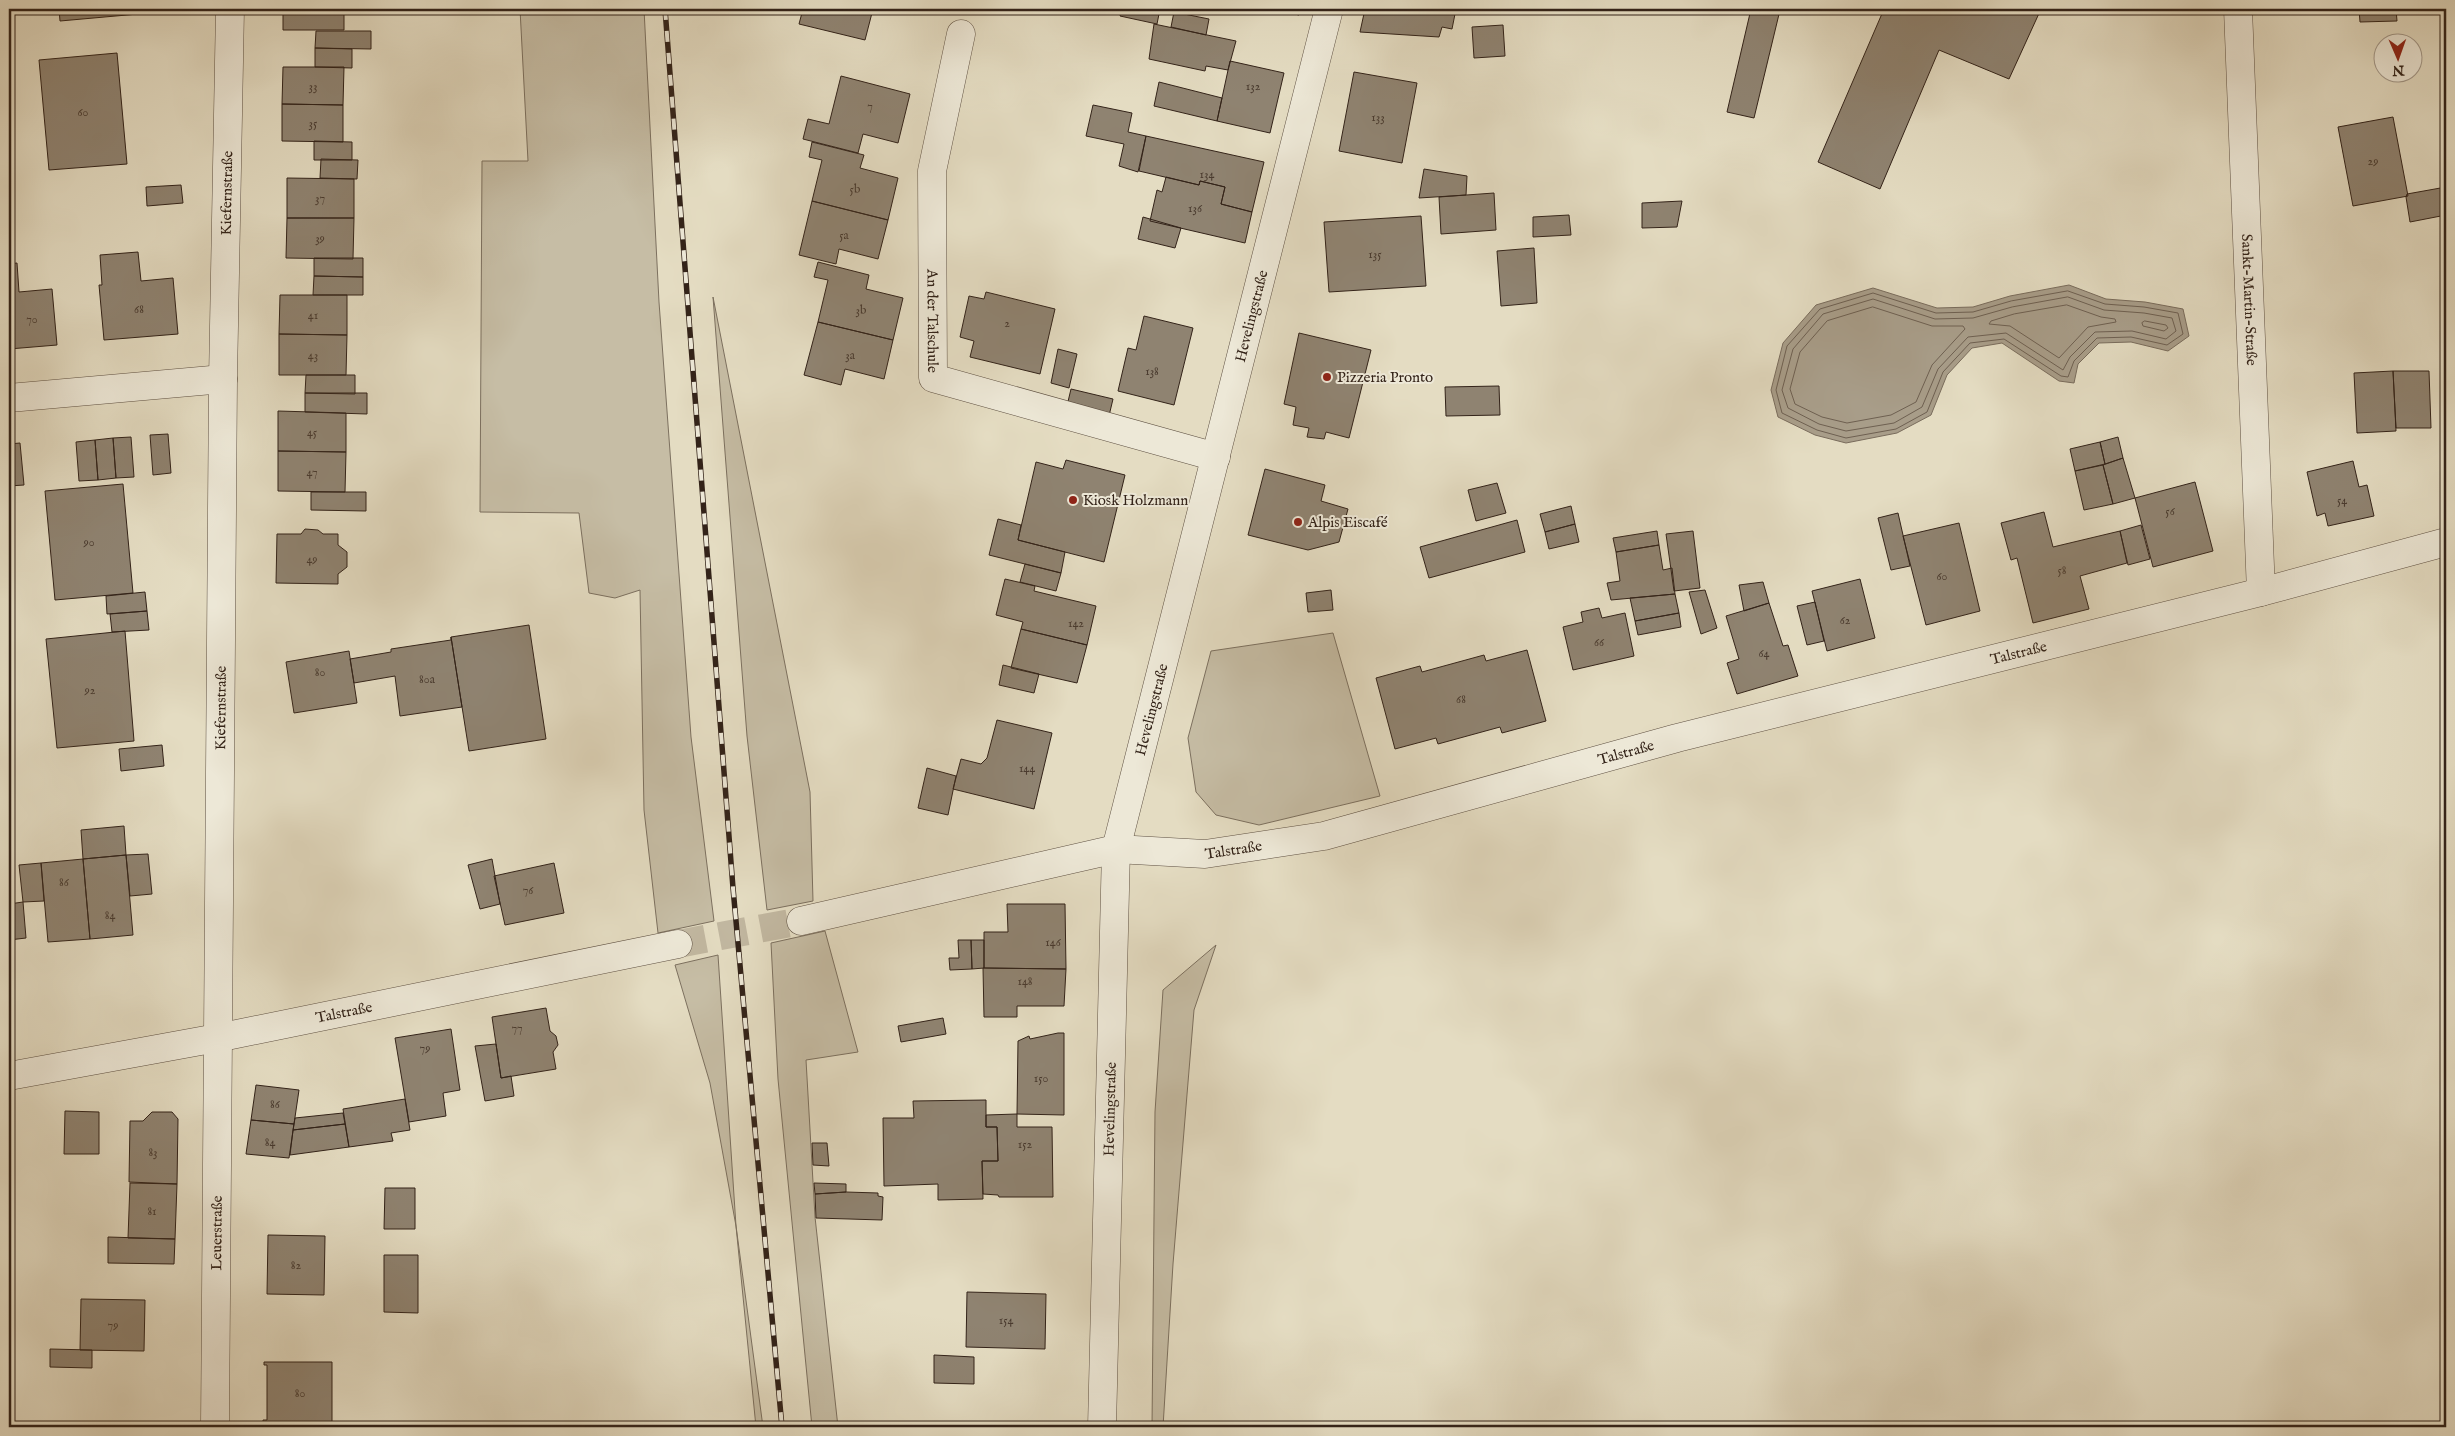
<svg xmlns="http://www.w3.org/2000/svg" width="2455" height="1436" font-family="'IM FELL English',serif">
  <style>
    .green { fill: #c6bda5; stroke: #7c705f }
    .water { fill: #a89d89; stroke: #796c5c }
    .lines { fill: none; stroke-linecap: round; stroke-linejoin: round }
    .shore { stroke: #6e6051; stroke-width: 1 }
    .building { fill: #8f8371; stroke: #332319 }
    .minor-tunnel { stroke: #c1b7a0; stroke-width: 28; stroke-dasharray: 28 14; stroke-linecap: butt }
    .minor-casing { stroke: #5f5143; stroke-width: 29 }
    .minor { stroke: #ede8d7; stroke-width: 28 }
    .rail-casing { stroke: #332319; stroke-width: 5.5 }
    .rail { stroke: #ede8d7; stroke-width: 4; stroke-dasharray: 11; stroke-linecap: butt }
    .poi-dot { fill: #8f2418; stroke: #ede8d7; stroke-width: 2 }
    .labels { text-anchor: middle; stroke-width: 4; stroke-linejoin: round; paint-order: stroke }
    .number-label { font-size: 12px; fill: #4a3b2f }
    .street-label { font-size: 15px; fill: #332319; stroke: #ede8d7 }
    .poi-label { font-size: 15px; fill: #332319; stroke: #ede8d7; text-anchor: start }
  </style>
  <rect width="100%" height="100%" fill="#e4dcc2"/>
  <filter id="stains"><feTurbulence type="fractalNoise" baseFrequency=".004" numOctaves="4"/><feColorMatrix values="0 0 0 0 .2 0 0 0 0 .09 0 0 0 0 .02 0 0 0 .5 -.17"/></filter>
  <radialGradient id="worn" r=".72"><stop offset=".6" stop-color="#630" stop-opacity="0"/><stop offset="1" stop-color="#630" stop-opacity=".3"/></radialGradient>
  <path class="green" d="M 520,9 L 644,9 L 659,302 L 691,737 L 714,921 L 658,933 L 644,810 L 640,590 L 615,598 L 589,593 L 579,513 L 480,512 L 482,161 L 528,161 Z
    M 713,297 L 810,792 L 813,901 L 767,910 L 747,736 Z
    M 1333,633 L 1380,796 L 1259,825 L 1216,815 L 1196,792 L 1188,738 L 1211,651 Z
    M 825,931 L 858,1052 L 806,1060 L 815,1217 L 838,1427 L 812,1427 L 778,1079 L 771,943 Z
    M 1216,945 L 1194,1010 L 1173,1264 L 1163,1427 L 1152,1427 L 1155,1112 L 1163,990 Z
    M 718,955 L 736,1226 L 763,1427 L 756,1427 L 736,1226 L 710,1083 L 675,965 Z"/>
  <path class="water" d="M 2069,285 L 2106,299 L 2145,302 L 2183,309 L 2189,336 L 2168,351 L 2131,342 L 2099,343 L 2078,364 L 2074,383 L 2059,381 L 2002,343 L 1972,348 L 1947,375 L 1931,415 L 1897,433 L 1846,443 L 1815,435 L 1778,417 L 1771,390 L 1783,343 L 1816,305 L 1873,288 L 1937,308 L 1973,307 L 2010,296 Z"/>
  <g class="lines">
    <path class="shore" d="M 2068,291 L 2105,304 L 2144,307 L 2178,313 L 2183,334 L 2167,345 L 2131,337 L 2097,338 L 2074,361 L 2068,377 L 2061,376 L 2004,339 L 1970,343 L 1943,372 L 1927,412 L 1896,429 L 1846,438 L 1817,430 L 1782,413 L 1776,390 L 1787,346 L 1820,309 L 1873,293 L 1936,313 L 1973,312 L 2011,301 Z
      M 2068,297 L 2104,310 L 2144,313 L 2172,318 L 2176,331 L 2166,339 L 2132,331 L 2095,332 L 2070,357 L 2063,370 L 2006,333 L 1968,337 L 1938,369 L 1922,407 L 1894,423 L 1846,431 L 1819,424 L 1788,408 L 1782,390 L 1793,349 L 1823,314 L 1873,299 L 1935,319 L 1973,318 L 2012,307 Z
      M 2067,305 L 2101,317 L 2115,319 L 2116,322 L 2088,327 L 2059,358 L 2010,326 L 1989,324 L 1991,321 L 2014,314 Z
      M 1873,307 L 1932,326 L 1963,326 L 1965,329 L 1932,365 L 1916,402 L 1891,415 L 1847,423 L 1822,417 L 1795,404 L 1790,389 L 1800,352 L 1827,321 Z
      M 2145,321 L 2166,325 L 2168,328 L 2164,331 L 2143,326 L 2142,323 Z"/>
  </g>
  <path class="building" d="M 59,9 L 137,9 L 138,14 L 60,21 Z
    M 283,9 L 344,9 L 344,30 L 283,30 Z
    M 803,9 L 873,9 L 865,40 L 799,24 Z
    M 1122,9 L 1160,9 L 1157,24 L 1120,16 Z
    M 1272,9 L 1300,9 L 1299,15 Z
    M 1365,9 L 1456,9 L 1452,29 L 1442,27 L 1439,37 L 1360,32 Z
    M 1751,9 L 1780,10 L 1754,118 L 1727,112 Z
    M 1884,9 L 2041,9 L 2009,79 L 1939,50 L 1880,189 L 1818,162 Z
    M 2359,9 L 2396,9 L 2397,21 L 2360,22 Z
    M 1174,12 L 1209,19 L 1206,35 L 1171,27 Z
    M 1154,24 L 1236,41 L 1228,70 L 1206,66 L 1205,71 L 1149,59 Z
    M 1503,25 L 1505,56 L 1474,58 L 1472,27 Z
    M 316,31 L 371,31 L 371,49 L 315,48 Z
    M 315,48 L 352,49 L 352,68 L 315,67 Z
    M 117,53 L 127,164 L 49,170 L 39,60 Z
    M 1230,61 L 1284,73 L 1270,133 L 1217,121 Z
    M 283,67 L 344,67 L 343,105 L 282,104 Z
    M 1354,72 L 1417,83 L 1402,163 L 1339,151 Z
    M 841,76 L 910,94 L 898,143 L 863,134 L 858,153 L 803,139 L 808,119 L 829,124 Z
    M 1159,82 L 1222,98 L 1217,121 L 1154,106 Z
    M 282,104 L 343,105 L 343,142 L 282,141 Z
    M 1093,105 L 1132,113 L 1128,132 L 1146,136 L 1138,172 L 1119,166 L 1124,144 L 1086,136 Z
    M 2393,117 L 2408,196 L 2353,206 L 2338,127 Z
    M 1146,136 L 1264,162 L 1252,212 L 1221,204 L 1225,187 L 1200,181 L 1199,185 L 1139,171 Z
    M 314,141 L 352,142 L 352,160 L 314,160 Z
    M 812,142 L 864,155 L 860,168 L 898,178 L 888,220 L 812,201 L 822,160 L 809,157 Z
    M 321,159 L 358,160 L 357,179 L 320,178 Z
    M 1424,169 L 1467,176 L 1466,195 L 1419,198 Z
    M 1166,177 L 1199,185 L 1200,181 L 1225,187 L 1221,204 L 1252,212 L 1245,243 L 1150,221 L 1157,190 L 1162,192 Z
    M 287,178 L 354,179 L 354,218 L 287,218 Z
    M 181,185 L 183,203 L 147,206 L 146,187 Z
    M 2446,187 L 2446,215 L 2410,222 L 2406,197 L 2407,194 Z
    M 1494,193 L 1496,230 L 1441,234 L 1439,197 Z
    M 812,201 L 888,220 L 878,259 L 839,249 L 836,264 L 799,255 Z
    M 1682,201 L 1677,227 L 1642,228 L 1642,203 Z
    M 1569,215 L 1571,235 L 1533,237 L 1533,217 Z
    M 1421,216 L 1426,286 L 1329,292 L 1324,222 Z
    M 1143,217 L 1181,228 L 1175,248 L 1138,239 Z
    M 287,218 L 354,218 L 353,259 L 286,258 Z
    M 1534,248 L 1537,303 L 1501,306 L 1497,251 Z
    M 138,252 L 141,281 L 173,278 L 178,334 L 104,340 L 99,285 L 102,285 L 100,255 Z
    M 314,258 L 363,258 L 363,277 L 314,276 Z
    M 818,262 L 869,275 L 866,289 L 903,298 L 893,340 L 818,322 L 828,280 L 814,277 Z
    M 17,263 L 19,292 L 52,289 L 57,345 L 9,349 L 9,264 Z
    M 314,276 L 363,277 L 363,295 L 313,295 Z
    M 986,292 L 1055,309 L 1040,374 L 970,357 L 974,341 L 960,337 L 969,296 L 984,299 Z
    M 280,295 L 347,295 L 347,335 L 279,334 Z
    M 1144,316 L 1193,328 L 1174,405 L 1118,391 L 1128,348 L 1136,350 Z
    M 818,322 L 893,340 L 884,379 L 845,369 L 841,385 L 804,375 Z
    M 1299,333 L 1371,350 L 1349,438 L 1326,432 L 1324,439 L 1307,437 L 1309,428 L 1293,425 L 1296,407 L 1284,404 Z
    M 279,334 L 347,335 L 346,375 L 279,375 Z
    M 1058,349 L 1077,354 L 1069,388 L 1051,383 Z
    M 2393,371 L 2429,371 L 2431,428 L 2396,428 Z
    M 2393,371 L 2396,431 L 2357,433 L 2354,373 Z
    M 306,375 L 355,375 L 355,394 L 305,393 Z
    M 1499,386 L 1500,415 L 1446,416 L 1445,387 Z
    M 1071,389 L 1113,399 L 1108,420 L 1066,410 Z
    M 305,393 L 367,393 L 367,414 L 305,412 Z
    M 278,411 L 346,413 L 346,452 L 278,451 Z
    M 168,434 L 171,473 L 153,475 L 150,435 Z
    M 131,437 L 134,477 L 116,478 L 113,438 Z
    M 2118,437 L 2123,458 L 2105,464 L 2100,442 Z
    M 113,438 L 116,478 L 98,480 L 95,440 Z
    M 95,440 L 98,480 L 79,481 L 76,442 Z
    M 2100,442 L 2105,464 L 2075,471 L 2070,449 Z
    M 20,443 L 24,485 L 9,486 L 9,444 Z
    M 278,451 L 346,452 L 345,492 L 278,491 Z
    M 2123,458 L 2135,498 L 2113,504 L 2103,465 Z
    M 1066,460 L 1125,475 L 1104,562 L 1018,540 L 1036,462 L 1063,469 Z
    M 2353,461 L 2359,487 L 2367,485 L 2374,516 L 2328,526 L 2325,513 L 2317,516 L 2307,472 Z
    M 2103,465 L 2113,504 L 2084,510 L 2075,471 Z
    M 1265,469 L 1325,485 L 1321,501 L 1348,509 L 1339,542 L 1308,550 L 1248,535 Z
    M 2195,482 L 2213,551 L 2153,567 L 2135,498 Z
    M 1497,483 L 1506,513 L 1476,521 L 1468,490 Z
    M 123,484 L 133,593 L 55,600 L 45,491 Z
    M 311,492 L 366,492 L 366,511 L 311,510 Z
    M 1571,506 L 1575,524 L 1545,532 L 1540,514 Z
    M 2044,512 L 2053,547 L 2120,531 L 2127,563 L 2080,576 L 2089,609 L 2033,623 L 2017,558 L 2011,560 L 2001,523 Z
    M 1898,513 L 1910,566 L 1891,570 L 1878,518 Z
    M 998,519 L 1021,525 L 1018,540 L 1065,552 L 1061,573 L 989,555 Z
    M 1517,520 L 1525,552 L 1429,578 L 1420,547 Z
    M 1959,523 L 1980,611 L 1926,625 L 1903,536 Z
    M 1575,524 L 1579,542 L 1549,549 L 1545,532 Z
    M 2141,525 L 2150,559 L 2128,565 L 2120,531 Z
    M 305,529 L 318,530 L 323,534 L 338,534 L 338,545 L 347,552 L 347,567 L 338,574 L 338,584 L 276,583 L 277,534 L 301,534 Z
    M 1657,531 L 1659,545 L 1616,552 L 1613,538 Z
    M 1693,531 L 1700,588 L 1674,591 L 1666,534 Z
    M 1659,545 L 1663,570 L 1672,568 L 1675,594 L 1611,600 L 1607,583 L 1620,581 L 1616,552 Z
    M 1025,564 L 1061,573 L 1056,591 L 1020,582 Z
    M 1005,579 L 1035,586 L 1034,591 L 1096,606 L 1087,645 L 1021,629 L 1023,622 L 996,615 Z
    M 1860,579 L 1875,638 L 1827,651 L 1812,591 Z
    M 1763,582 L 1769,603 L 1744,611 L 1739,585 Z
    M 1331,590 L 1333,610 L 1308,612 L 1306,593 Z
    M 1705,590 L 1717,628 L 1701,634 L 1689,592 Z
    M 145,592 L 147,611 L 107,614 L 106,596 Z
    M 1675,594 L 1679,613 L 1635,621 L 1630,598 Z
    M 1815,602 L 1824,641 L 1807,645 L 1797,606 Z
    M 1769,603 L 1783,646 L 1788,645 L 1798,676 L 1737,694 L 1727,663 L 1739,659 L 1726,616 Z
    M 1599,608 L 1602,618 L 1625,613 L 1634,656 L 1573,670 L 1563,627 L 1583,622 L 1581,612 Z
    M 147,611 L 149,630 L 112,632 L 110,614 Z
    M 1679,613 L 1681,627 L 1638,635 L 1635,621 Z
    M 529,625 L 546,739 L 469,751 L 451,637 Z
    M 1021,629 L 1087,645 L 1077,683 L 1011,668 Z
    M 125,631 L 134,741 L 57,748 L 46,639 Z
    M 451,637 L 462,707 L 400,716 L 395,676 L 354,683 L 350,659 L 391,652 L 391,649 L 451,640 Z
    M 1527,650 L 1546,721 L 1502,733 L 1500,727 L 1438,744 L 1436,738 L 1395,749 L 1376,678 L 1420,666 L 1422,672 L 1484,655 L 1486,661 Z
    M 349,651 L 357,703 L 294,713 L 286,662 Z
    M 1003,665 L 1039,674 L 1034,693 L 999,685 Z
    M 997,720 L 1052,733 L 1034,809 L 953,789 L 961,759 L 981,764 L 987,758 Z
    M 162,745 L 164,766 L 121,771 L 119,749 Z
    M 927,768 L 956,776 L 948,815 L 918,808 Z
    M 124,826 L 126,855 L 83,859 L 81,830 Z
    M 148,854 L 152,894 L 130,896 L 126,855 Z
    M 126,855 L 133,935 L 90,939 L 83,859 Z
    M 83,859 L 90,939 L 48,942 L 41,863 Z
    M 492,859 L 500,904 L 480,909 L 468,865 Z
    M 41,863 L 44,901 L 23,902 L 19,865 Z
    M 554,863 L 564,913 L 505,925 L 494,876 Z
    M 23,902 L 26,938 L 9,940 L 9,904 Z
    M 1007,904 L 1065,904 L 1066,969 L 984,968 L 984,932 L 1008,932 Z
    M 958,940 L 971,940 L 972,969 L 950,970 L 949,958 L 959,958 Z
    M 971,940 L 984,940 L 984,968 L 972,969 Z
    M 983,968 L 1066,969 L 1064,1006 L 1017,1006 L 1017,1017 L 984,1017 Z
    M 546,1008 L 550,1031 L 556,1036 L 558,1045 L 553,1052 L 556,1069 L 501,1078 L 492,1017 Z
    M 943,1018 L 946,1034 L 901,1042 L 898,1026 Z
    M 451,1029 L 460,1090 L 443,1093 L 446,1116 L 409,1122 L 395,1038 Z
    M 1058,1033 L 1064,1033 L 1064,1115 L 1017,1114 L 1018,1041 L 1029,1036 L 1030,1039 Z
    M 496,1044 L 501,1078 L 511,1076 L 514,1096 L 485,1101 L 475,1046 Z
    M 256,1085 L 299,1090 L 294,1124 L 251,1120 Z
    M 405,1099 L 410,1130 L 391,1133 L 393,1141 L 349,1147 L 343,1109 Z
    M 986,1100 L 986,1127 L 997,1127 L 998,1161 L 982,1161 L 983,1199 L 938,1200 L 938,1184 L 884,1186 L 883,1118 L 914,1118 L 913,1101 Z
    M 65,1111 L 99,1112 L 99,1154 L 64,1154 Z
    M 152,1112 L 172,1112 L 178,1119 L 177,1184 L 129,1182 L 130,1121 L 143,1121 Z
    M 343,1113 L 345,1124 L 293,1130 L 295,1118 Z
    M 1017,1114 L 1017,1127 L 1052,1127 L 1053,1197 L 999,1197 L 998,1195 L 983,1194 L 982,1161 L 998,1161 L 997,1127 L 986,1127 L 986,1115 Z
    M 251,1120 L 294,1124 L 289,1158 L 246,1154 Z
    M 345,1124 L 349,1147 L 290,1155 L 293,1130 Z
    M 812,1143 L 827,1143 L 829,1166 L 813,1165 Z
    M 130,1183 L 177,1184 L 175,1239 L 128,1238 Z
    M 814,1183 L 846,1184 L 846,1192 L 815,1194 Z
    M 385,1188 L 415,1188 L 415,1229 L 384,1229 Z
    M 846,1192 L 878,1193 L 878,1196 L 883,1197 L 882,1220 L 816,1218 L 815,1194 Z
    M 268,1235 L 325,1236 L 324,1295 L 267,1294 Z
    M 108,1237 L 175,1239 L 174,1264 L 108,1263 Z
    M 384,1255 L 418,1255 L 418,1313 L 384,1312 Z
    M 967,1292 L 1046,1294 L 1045,1349 L 966,1347 Z
    M 81,1299 L 145,1300 L 144,1351 L 80,1350 Z
    M 50,1349 L 92,1350 L 92,1368 L 50,1367 Z
    M 934,1355 L 974,1357 L 974,1384 L 934,1383 Z
    M 264,1362 L 332,1362 L 332,1424 L 263,1424 L 263,1420 L 267,1420 L 267,1365 L 264,1365 Z
    M 332,1422 L 343,1422 L 343,1427 L 304,1427 L 304,1424 L 332,1424 Z"/>
  <g class="lines">
    <path class="minor-tunnel" d="M 678,944 L 801,921"/>
    <defs>
      <g id="minor">
        <path id="s1" d="M 2238,9 L 2261,592"/>
        <path id="s2" d="M 961,34 L 932,171 L 933,378 L 1216,457"/>
        <path d="M 9,398 L 223,379"/>
        <path id="s3" d="M 801,921 L 1116,849 L 1205,854 L 1324,836 L 1677,738 L 2261,592 L 2446,542"/>
        <path id="s4" d="M 9,1076 L 217,1038 L 678,944"/>
        <path id="s5" d="M 215,1427 L 223,379 L 230,9"/>
        <path id="s6" d="M 1102,1427 L 1116,849 L 1329,9"/>
      </g>
    </defs>
    <use href="#minor" class="minor-casing"/>
    <use href="#minor" class="minor"/>
    <defs>
      <path id="rail" d="M 665,9 L 733,888 L 782,1427"/>
    </defs>
    <use href="#rail" class="rail-casing"/>
    <use href="#rail" class="rail"/>
  </g>
  <g class="poi-dot">
    <circle cx="1327" cy="377" r="5"/>
    <circle cx="1073" cy="500" r="5"/>
    <circle cx="1298" cy="522" r="5"/>
  </g>
  <g class="labels">
    <g class="number-label">
      <text x="313" y="90">33</text>
      <text x="1253" y="90">132</text>
      <text x="870" y="110">7</text>
      <text x="83" y="116">60</text>
      <text x="1378" y="121">133</text>
      <text x="313" y="127">35</text>
      <text x="2373" y="165">29</text>
      <text x="1207" y="178">134</text>
      <text x="855" y="193">5b</text>
      <text x="320" y="202">37</text>
      <text x="1195" y="212">136</text>
      <text x="844" y="239">5a</text>
      <text x="320" y="242">39</text>
      <text x="1375" y="258">135</text>
      <text x="139" y="313">68</text>
      <text x="861" y="314">3b</text>
      <text x="313" y="319">41</text>
      <text x="32" y="323">70</text>
      <text x="1007" y="327">2</text>
      <text x="313" y="359">43</text>
      <text x="850" y="359">3a</text>
      <text x="1152" y="375">138</text>
      <text x="312" y="436">45</text>
      <text x="312" y="476">47</text>
      <text x="2342" y="504">54</text>
      <text x="2170" y="515">56</text>
      <text x="89" y="546">90</text>
      <text x="312" y="563">49</text>
      <text x="2062" y="574">58</text>
      <text x="1942" y="580">60</text>
      <text x="1845" y="624">62</text>
      <text x="1076" y="627">142</text>
      <text x="1599" y="646">66</text>
      <text x="1764" y="657">64</text>
      <text x="320" y="676">80</text>
      <text x="427" y="683">80a</text>
      <text x="90" y="694">92</text>
      <text x="1461" y="703">68</text>
      <text x="1027" y="772">144</text>
      <text x="64" y="886">86</text>
      <text x="528" y="894">76</text>
      <text x="110" y="919">84</text>
      <text x="1053" y="946">146</text>
      <text x="1025" y="985">148</text>
      <text x="517" y="1032">77</text>
      <text x="425" y="1052">79</text>
      <text x="1041" y="1082">150</text>
      <text x="275" y="1108">86</text>
      <text x="270" y="1146">84</text>
      <text x="1025" y="1148">152</text>
      <text x="153" y="1156">83</text>
      <text x="152" y="1215">81</text>
      <text x="296" y="1269">82</text>
      <text x="1006" y="1324">154</text>
      <text x="113" y="1329">79</text>
      <text x="300" y="1397">80</text>
    </g>
    <g class="street-label">
      <text dy="5" stroke="none"><textPath href="#s5" startOffset="1234">Kiefernstraße</textPath></text>
      <text dy="5" stroke="none"><textPath href="#s1" startOffset="291">Sankt-Martin-Straße</textPath></text>
      <text dy="5" stroke="none"><textPath href="#s6" startOffset="1128">Hevelingstraße</textPath></text>
      <text dy="5" stroke="none"><textPath href="#s2" startOffset="290">An der Talschule</textPath></text>
      <text dy="5" stroke="none"><textPath href="#s3" startOffset="1251">Talstraße</textPath></text>
      <text dy="5" stroke="none"><textPath href="#s5" startOffset="719">Kiefernstraße</textPath></text>
      <text dy="5" stroke="none"><textPath href="#s6" startOffset="722">Hevelingstraße</textPath></text>
      <text dy="5" stroke="none"><textPath href="#s3" startOffset="846">Talstraße</textPath></text>
      <text dy="5" stroke="none"><textPath href="#s3" startOffset="441">Talstraße</textPath></text>
      <text dy="5" stroke="none"><textPath href="#s4" startOffset="341">Talstraße</textPath></text>
      <text dy="5" stroke="none"><textPath href="#s6" startOffset="318">Hevelingstraße</textPath></text>
      <text dy="5" stroke="none"><textPath href="#s5" startOffset="194">Leuerstraße</textPath></text>
    </g>
    <g class="poi-label">
      <text x="1337" y="382">Pizzeria Pronto</text>
      <text x="1083" y="505">Kiosk Holzmann</text>
      <text x="1308" y="527">Alpis Eiscafé</text>
    </g>
  </g>
  <rect width="2455" height="1436" fill="none" stroke="#e4dcc2" stroke-width="30"/>
  <rect x="10" y="10" width="2435" height="1416" fill="none" stroke="#332319" stroke-width="2.5"/>
  <rect x="15" y="15" width="2425" height="1406" fill="none" stroke="#332319"/>
  <g transform="translate(2398 58) rotate(178)"><circle r="24" fill="#ede8d7" stroke="#a3998b"/>
  <path d="M0-4L9 19L0 12L-9 19Z" fill="#8f2418"/>
  <text y="-8" font-size="14" font-weight="bold" text-anchor="middle" fill="#332319">N</text>
  </g>
  <rect width="100%" height="100%" filter="url(#stains)"/>
  <rect width="100%" height="100%" fill="url(#worn)"/>
</svg>
